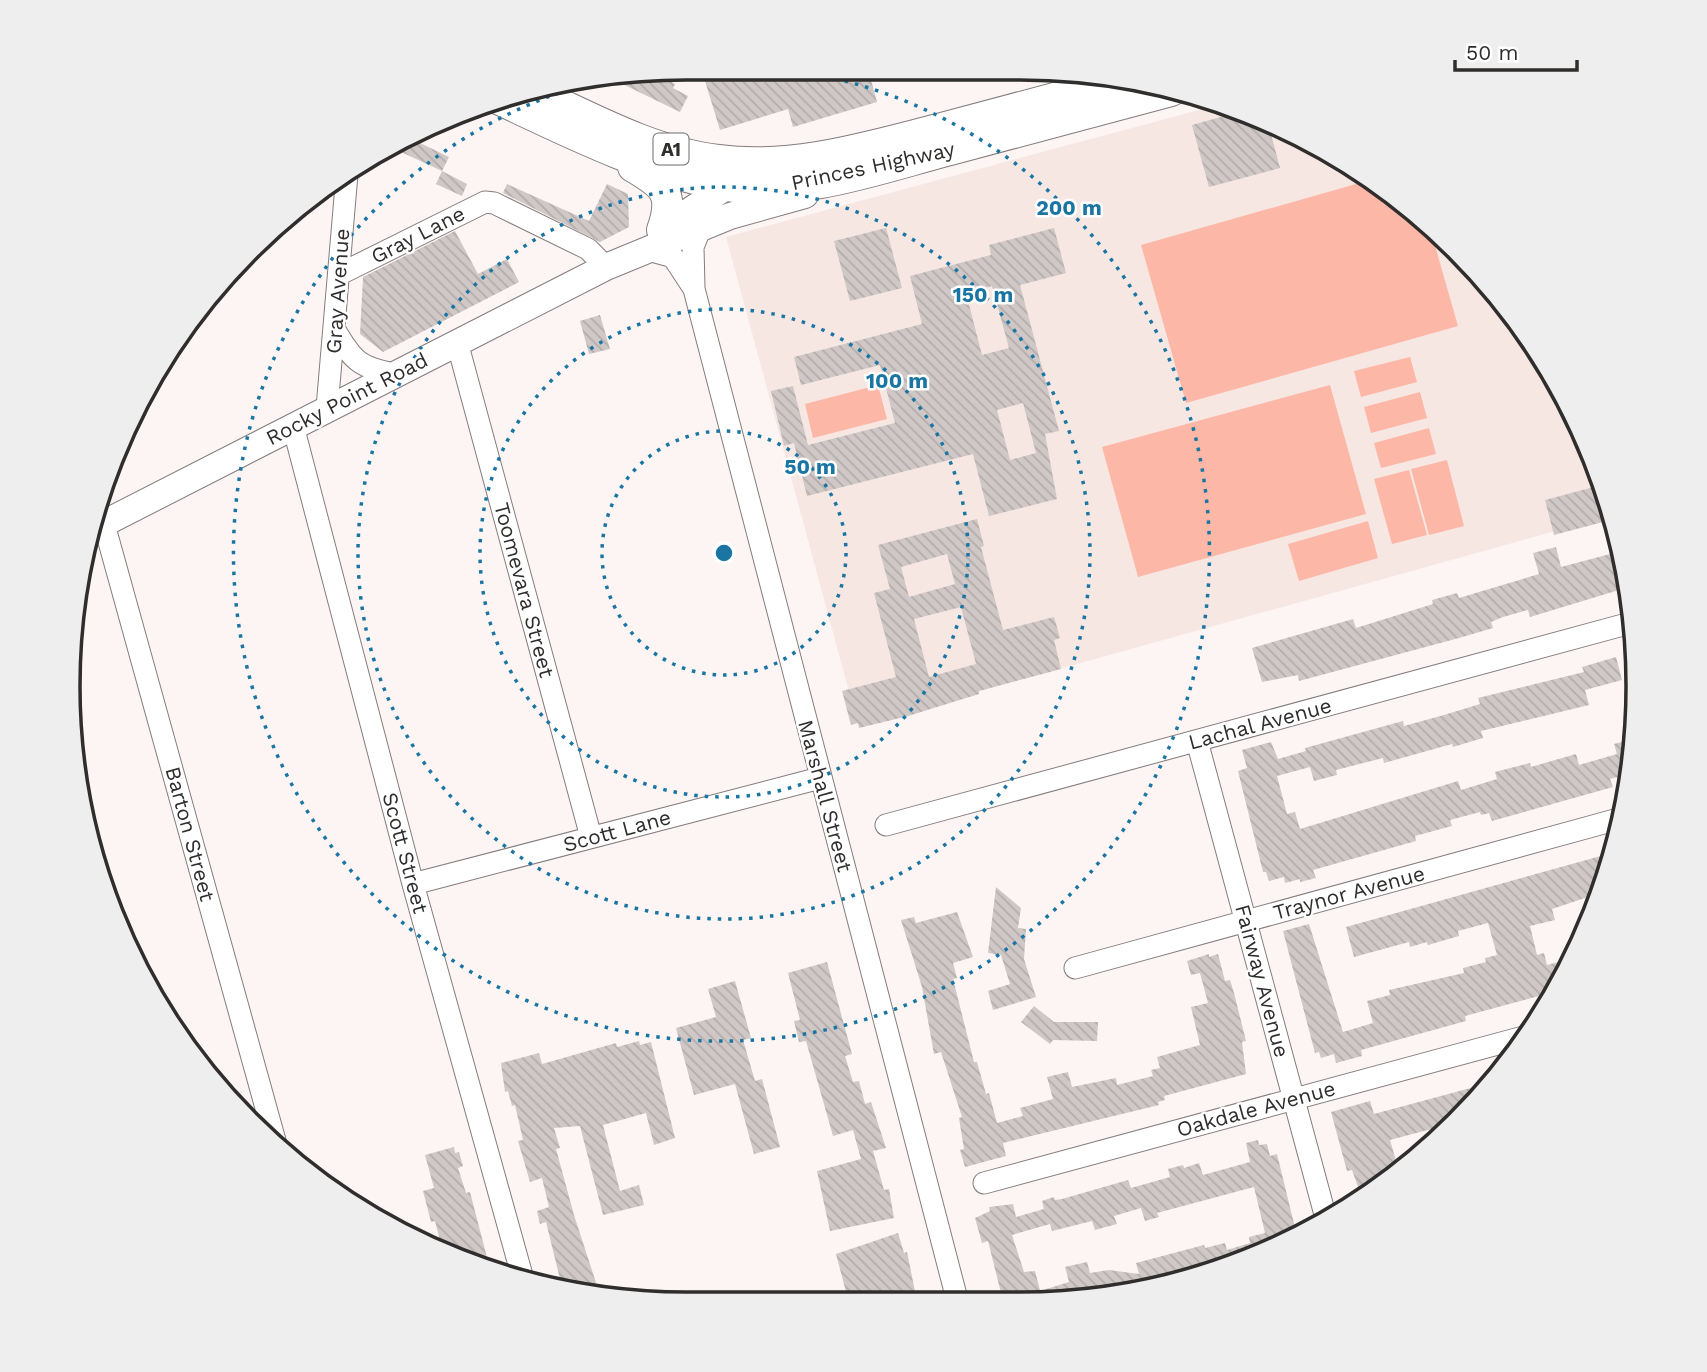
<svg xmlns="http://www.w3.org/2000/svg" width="1707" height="1372" font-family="'Work Sans',sans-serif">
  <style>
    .built { fill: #f7e7e3 }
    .green { fill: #fdb7a7 }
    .building { fill: url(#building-back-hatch); fill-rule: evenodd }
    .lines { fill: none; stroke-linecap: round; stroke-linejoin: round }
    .minor-casing { stroke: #847d7c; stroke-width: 23 }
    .major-casing { stroke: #847d7c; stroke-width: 28 }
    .highway-casing { stroke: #847d7c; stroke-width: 32 }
    .minor { stroke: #fff; stroke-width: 21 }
    .major { stroke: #fff; stroke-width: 26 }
    .highway { stroke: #fff; stroke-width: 30 }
    .ring { fill: none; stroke: #1a75a3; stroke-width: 3.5; stroke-dasharray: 3.5 7 }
    .labels { text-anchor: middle; stroke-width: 5; stroke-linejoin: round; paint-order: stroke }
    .shield { fill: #fff; stroke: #6e6d6c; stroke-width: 2 }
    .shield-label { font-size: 19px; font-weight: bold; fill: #302e2d }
    .street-label { font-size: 21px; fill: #302e2d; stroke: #fff }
    .rim { fill: none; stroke: #302e2d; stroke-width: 3.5 }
    .centre { fill: #1a75a3; stroke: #fff; stroke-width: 3.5 }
    .ring-label { font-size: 21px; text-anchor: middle; font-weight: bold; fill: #1a75a3; stroke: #fff; stroke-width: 5; stroke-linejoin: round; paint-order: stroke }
  </style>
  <defs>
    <pattern id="building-back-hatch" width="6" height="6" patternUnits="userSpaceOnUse" patternTransform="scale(1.75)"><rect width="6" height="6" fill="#cfc8c6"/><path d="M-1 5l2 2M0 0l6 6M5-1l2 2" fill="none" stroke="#b2acaa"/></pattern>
  </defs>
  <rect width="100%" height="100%" fill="#fdf5f4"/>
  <path class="built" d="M 1225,103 L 1330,151 L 1428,221 L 1556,377 L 1606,488 L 1613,515 L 858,725 L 726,237 Z"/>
  <path class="green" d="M 1370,180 L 1428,221 L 1458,326 L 1186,403 L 1141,245 Z
    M 1410,357 L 1417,382 L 1361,397 L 1354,371 Z
    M 878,385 L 887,419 L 813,438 L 805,404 Z
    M 1330,385 L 1366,514 L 1138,577 L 1102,447 Z
    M 1420,392 L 1427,418 L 1371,433 L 1364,407 Z
    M 1429,428 L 1436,454 L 1381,468 L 1374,443 Z
    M 1447,460 L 1464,526 L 1429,535 L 1411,469 Z
    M 1409,470 L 1427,535 L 1392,544 L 1374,479 Z
    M 1368,521 L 1378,558 L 1299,581 L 1288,544 Z"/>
  <path class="building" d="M 701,68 L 759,69 L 763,82 L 807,69 L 868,69 L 877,102 L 793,127 L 788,109 L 720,130 Z
    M 673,70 L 668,80 L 675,84 L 673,88 L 688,96 L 680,112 L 610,78 Z
    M 1242,111 L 1268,123 L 1280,168 L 1209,187 L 1192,125 Z
    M 423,132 L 418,142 L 449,157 L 442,171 L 388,146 Z
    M 442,171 L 467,184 L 462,196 L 436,184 Z
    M 507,184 L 589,221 L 607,184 L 628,194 L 629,227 L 600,242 L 503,193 Z
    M 886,228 L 902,288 L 850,301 L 834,241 Z
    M 1054,228 L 1066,273 L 1020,285 L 1059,431 L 1045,434 L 1057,499 L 989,516 L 973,454 L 807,496 L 794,443 L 784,446 L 771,391 L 793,386 L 808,445 L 895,423 L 880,365 L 801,385 L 794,357 L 922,324 L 910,276 L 991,255 L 989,245 ZM 992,286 L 1009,348 L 982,355 L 966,293 ZM 1023,403 L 1036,453 L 1010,460 L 997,410 Z
    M 455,231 L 478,274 L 507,259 L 519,282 L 383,352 L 360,334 L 363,277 Z
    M 600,315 L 610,349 L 589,354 L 580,321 Z
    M 1594,487 L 1603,522 L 1554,535 L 1545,500 Z
    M 977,519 L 984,546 L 981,547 L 1003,630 L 1054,617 L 1060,638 L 1054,640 L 1061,669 L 979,691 L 979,694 L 908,716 L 859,728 L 858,723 L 851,725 L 842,691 L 896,677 L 874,593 L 890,589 L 878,545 ZM 947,554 L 955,584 L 909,597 L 901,567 ZM 961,607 L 976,664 L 929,677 L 914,619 Z
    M 1556,547 L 1561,567 L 1610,554 L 1611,561 L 1622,558 L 1629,587 L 1530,617 L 1528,610 L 1503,617 L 1491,622 L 1493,628 L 1459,638 L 1299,681 L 1298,675 L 1262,682 L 1252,648 L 1353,619 L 1356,628 L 1433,604 L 1432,600 L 1457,593 L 1459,598 L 1539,574 L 1533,553 Z
    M 1616,657 L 1622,680 L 1585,690 L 1589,705 L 1481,731 L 1483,738 L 1453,747 L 1452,744 L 1384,763 L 1383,758 L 1336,770 L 1337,775 L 1314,781 L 1310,767 L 1277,776 L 1287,814 L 1295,812 L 1300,829 L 1458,781 L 1461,790 L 1497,779 L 1495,772 L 1530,763 L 1531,767 L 1576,754 L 1579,765 L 1617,754 L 1614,744 L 1636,738 L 1630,774 L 1610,779 L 1613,787 L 1492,821 L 1489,813 L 1481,815 L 1480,812 L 1450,820 L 1452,826 L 1415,836 L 1416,841 L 1313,870 L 1316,878 L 1300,882 L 1300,879 L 1285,883 L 1284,877 L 1269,881 L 1266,872 L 1263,872 L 1238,771 L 1247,768 L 1242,750 L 1271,742 L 1278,759 L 1306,751 L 1305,748 L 1403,721 L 1404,726 L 1444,715 L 1480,704 L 1478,698 L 1584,672 L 1582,667 Z
    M 1615,852 L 1600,893 L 1552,909 L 1555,920 L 1530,926 L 1537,955 L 1544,953 L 1547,965 L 1566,960 L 1569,970 L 1554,992 L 1465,1016 L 1466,1021 L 1361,1050 L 1362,1056 L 1336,1063 L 1334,1054 L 1321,1058 L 1319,1052 L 1315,1053 L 1283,931 L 1309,924 L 1343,1032 L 1373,1023 L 1367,1001 L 1390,995 L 1389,990 L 1464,973 L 1463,968 L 1486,962 L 1485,958 L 1497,955 L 1488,923 L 1458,931 L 1459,936 L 1428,945 L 1427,942 L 1410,947 L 1409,942 L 1354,957 L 1346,927 Z
    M 996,887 L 1021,908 L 1018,928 L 1026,929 L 1024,959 L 1036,997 L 993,1010 L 988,991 L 1010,984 L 1001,955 L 988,953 Z
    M 957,912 L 973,957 L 953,963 L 957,978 L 953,979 L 974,1062 L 977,1062 L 986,1094 L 989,1093 L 997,1123 L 1023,1116 L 1020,1108 L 1053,1099 L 1047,1077 L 1068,1072 L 1072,1087 L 1116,1078 L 1117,1085 L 1153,1076 L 1151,1070 L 1160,1068 L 1157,1057 L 1200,1045 L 1191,1007 L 1208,1003 L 1200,973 L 1191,975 L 1187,961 L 1209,954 L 1209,957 L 1218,954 L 1225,981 L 1230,980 L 1234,993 L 1246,1041 L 1242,1042 L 1246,1074 L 1164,1096 L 1165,1100 L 1158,1102 L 1159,1105 L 1003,1143 L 1006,1156 L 965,1167 L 960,1150 L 964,1149 L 959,1118 L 962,1117 L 941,1052 L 934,1054 L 922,987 L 901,920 L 914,917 L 916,923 Z
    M 827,962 L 852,1054 L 845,1056 L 853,1082 L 859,1081 L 865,1104 L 871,1102 L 886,1148 L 873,1151 L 884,1190 L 889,1189 L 894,1218 L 830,1231 L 817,1171 L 861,1159 L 853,1130 L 833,1136 L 806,1041 L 799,1042 L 794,1021 L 800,1020 L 788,973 Z
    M 735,981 L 751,1038 L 743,1040 L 755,1081 L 762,1079 L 780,1147 L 754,1154 L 735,1084 L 694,1095 L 676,1028 L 716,1017 L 708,989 Z
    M 1034,1006 L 1054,1022 L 1098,1022 L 1097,1041 L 1053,1040 L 1050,1044 L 1021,1022 Z
    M 639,1041 L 640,1045 L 651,1042 L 675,1138 L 654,1145 L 646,1113 L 603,1125 L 620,1191 L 639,1185 L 644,1205 L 603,1215 L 580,1126 L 554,1128 L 560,1148 L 556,1149 L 574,1215 L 600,1295 L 571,1292 L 568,1285 L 562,1287 L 546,1222 L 540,1224 L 537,1211 L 549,1207 L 542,1178 L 530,1182 L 518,1141 L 523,1140 L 515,1105 L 512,1106 L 508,1091 L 505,1092 L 501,1063 L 539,1053 L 542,1064 L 616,1043 L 617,1047 Z
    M 1493,1082 L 1454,1123 L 1390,1140 L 1399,1171 L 1362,1198 L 1352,1170 L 1347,1171 L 1331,1112 L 1370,1101 L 1374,1114 Z
    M 1258,1140 L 1259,1145 L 1267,1144 L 1270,1156 L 1277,1154 L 1297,1236 L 1219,1271 L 1069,1301 L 1068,1297 L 1046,1302 L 1043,1290 L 1069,1282 L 1065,1267 L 1087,1262 L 1090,1273 L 1109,1270 L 1139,1274 L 1136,1263 L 1204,1245 L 1205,1248 L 1225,1243 L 1227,1250 L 1250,1243 L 1249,1237 L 1265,1233 L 1254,1187 L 1157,1213 L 1159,1217 L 1145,1221 L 1141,1208 L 1114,1216 L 1117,1224 L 1095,1230 L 1092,1221 L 1052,1231 L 1050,1224 L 1012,1235 L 1024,1272 L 1035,1271 L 1042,1298 L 1027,1303 L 1014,1303 L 1013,1298 L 1003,1301 L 988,1241 L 982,1243 L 975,1218 L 990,1211 L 989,1207 L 1013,1204 L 1016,1217 L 1044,1209 L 1042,1201 L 1054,1197 L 1055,1200 L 1062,1199 L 1128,1180 L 1131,1188 L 1170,1177 L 1168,1169 L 1183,1165 L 1184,1168 L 1199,1163 L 1203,1175 L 1250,1162 L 1246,1143 Z
    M 454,1147 L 455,1153 L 459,1152 L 463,1166 L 458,1168 L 466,1193 L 470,1192 L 490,1269 L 452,1258 L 451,1250 L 443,1252 L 435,1221 L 431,1222 L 423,1191 L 434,1188 L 425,1155 Z
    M 898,1233 L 904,1253 L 907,1252 L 917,1301 L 849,1303 L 836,1254 Z"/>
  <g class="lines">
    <defs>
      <path id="minor" d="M 648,250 L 673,257 L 694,289 L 958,1303
        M 340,274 L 485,202 L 494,203 L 588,249 L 606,267
        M 694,287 L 693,247 L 701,227
        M 335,330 C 353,361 359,367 394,374
        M 457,342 L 591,837
        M 327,408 L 347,174
        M 293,426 L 413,884 L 523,1279
        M 104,524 L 276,1144
        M 1197,741 L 1327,1222
        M 886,825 L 1634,622
        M 413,884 L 820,778
        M 1075,968 L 1622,818
        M 984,1183 L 1527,1036"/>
      <path id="major" d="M 662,229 L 738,179
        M 89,531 L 606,267 L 730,216 L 805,195"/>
      <path id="highway" d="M 529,89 C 588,116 652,152 718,160 C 792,170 867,147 938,129 C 998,113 1058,97 1118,81
        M 500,100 C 572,134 648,172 727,186 C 800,198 881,168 950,150 C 1024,130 1097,111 1171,91
        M 633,167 C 664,185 675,193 662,230"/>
    </defs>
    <use href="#minor" class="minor-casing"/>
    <use href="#major" class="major-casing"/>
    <use href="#highway" class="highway-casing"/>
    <use href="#minor" class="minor"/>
    <use href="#major" class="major"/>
    <use href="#highway" class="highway"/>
  </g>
  <g class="ring">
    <circle cx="724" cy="553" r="122"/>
    <circle cx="724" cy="553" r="244"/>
    <circle cx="724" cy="553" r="366"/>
    <path d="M783 69A488 488 0 1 1 610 78"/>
  </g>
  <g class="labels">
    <rect class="shield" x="653.5" y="133.5" width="35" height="31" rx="5"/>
    <g class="shield-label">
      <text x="671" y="156">A1</text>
    </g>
    <g class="street-label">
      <text transform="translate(873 166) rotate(-12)" y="7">Princes Highway</text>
      <text transform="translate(418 235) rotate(-27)" y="7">Gray Lane</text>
      <text transform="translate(338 291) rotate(-86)" y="7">Gray Avenue</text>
      <text transform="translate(347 399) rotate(-27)" y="7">Rocky Point Road</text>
      <text transform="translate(524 590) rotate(75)" y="7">Toomevara Street</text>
      <text transform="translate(1260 724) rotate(-15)" y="7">Lachal Avenue</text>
      <text transform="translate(825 796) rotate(75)" y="7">Marshall Street</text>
      <text transform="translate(617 831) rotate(-15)" y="7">Scott Lane</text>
      <text transform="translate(190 834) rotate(75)" y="7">Barton Street</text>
      <text transform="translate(405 853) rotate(75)" y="7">Scott Street</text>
      <text transform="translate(1349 893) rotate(-15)" y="7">Traynor Avenue</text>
      <text transform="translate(1262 981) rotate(75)" y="7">Fairway Avenue</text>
      <text transform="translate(1256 1109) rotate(-15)" y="7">Oakdale Avenue</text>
    </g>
  </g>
  <path d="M0 0H1707V1372H0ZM686 80H1020A606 606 0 0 1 1626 686V686A606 606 0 0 1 1020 1292H686A606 606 0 0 1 80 686V686A606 606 0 0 1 686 80Z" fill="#eee" fill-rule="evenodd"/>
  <path class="rim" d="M686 80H1020A606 606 0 0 1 1626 686V686A606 606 0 0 1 1020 1292H686A606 606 0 0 1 80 686V686A606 606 0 0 1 686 80Z"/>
  <circle cx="724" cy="553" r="10" class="centre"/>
  <g class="ring-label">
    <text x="1069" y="215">200 m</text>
    <text x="983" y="302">150 m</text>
    <text x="897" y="388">100 m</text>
    <text x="810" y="474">50 m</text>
  </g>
  <path d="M1455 60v10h122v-10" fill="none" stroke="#302e2d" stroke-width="3.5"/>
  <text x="1466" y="60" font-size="21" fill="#302e2d" stroke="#ffffff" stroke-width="5" paint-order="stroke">50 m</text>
</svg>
